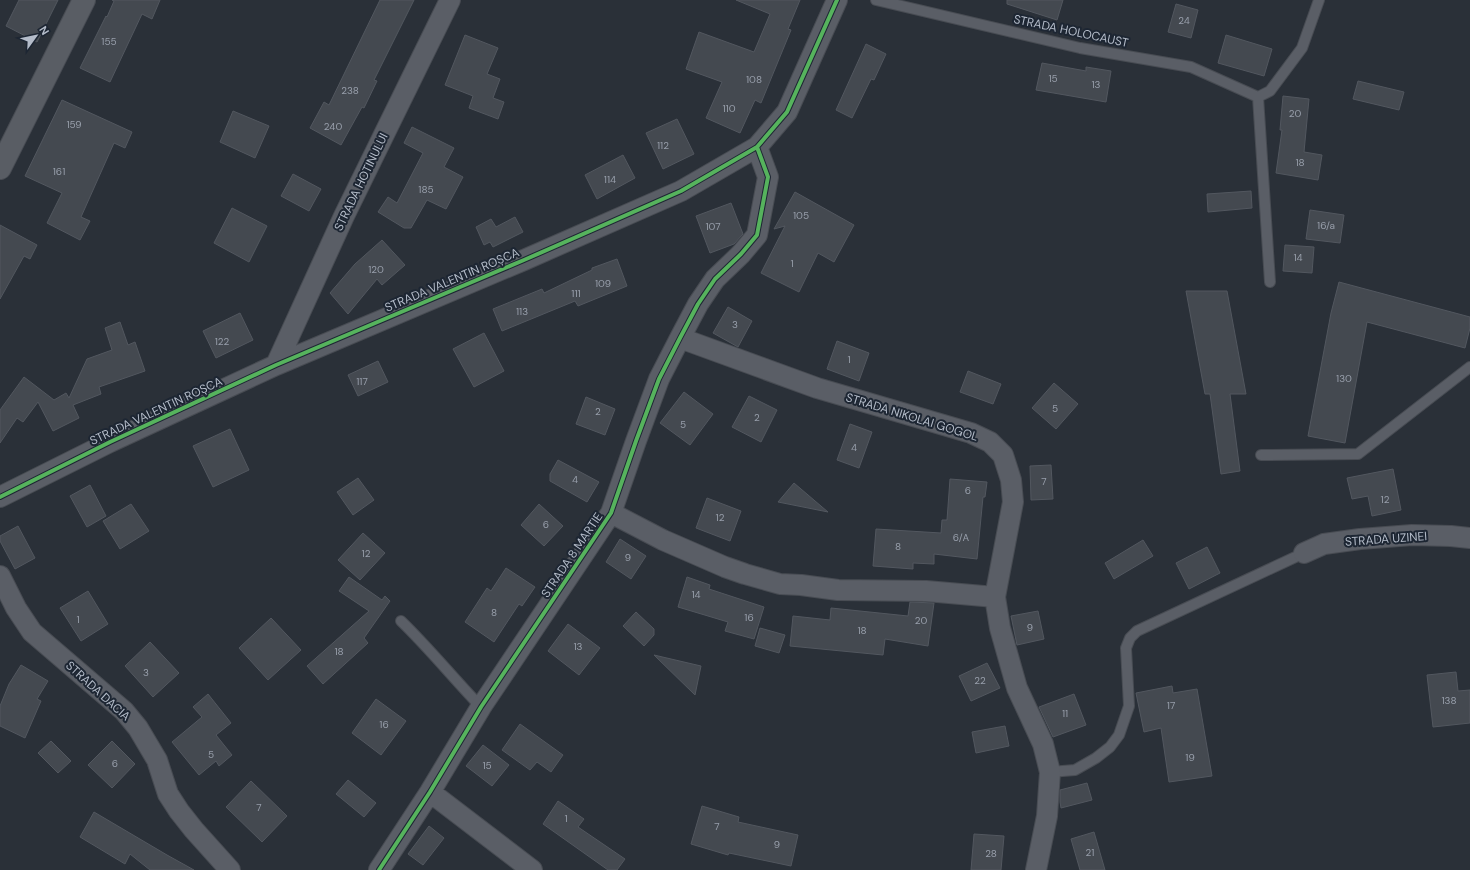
<svg xmlns="http://www.w3.org/2000/svg" width="1470" height="870" font-family="'DM Sans',sans-serif">
  <style>
    .building { fill: #444950; stroke: #52575f }
    .lines { fill: none; stroke-linecap: round; stroke-linejoin: round }
    .lane-casing { stroke: #484c53; stroke-width: 12 }
    .street-casing { stroke: #484c53; stroke-width: 22 }
    .secondary-casing { stroke: #484c53; stroke-width: 24 }
    .lane { stroke: #5a5e66; stroke-width: 10 }
    .street { stroke: #5a5e66; stroke-width: 20 }
    .secondary { stroke: #595d64; stroke-width: 22 }
    .cycleway-casing { stroke: #1d2633; stroke-width: 6 }
    .cycleway { stroke: #56b35d; stroke-width: 4 }
    .labels { text-anchor: middle; stroke-width: 4; stroke-linejoin: round; paint-order: stroke }
    .number-label { font-size: 10px; fill: #989fab }
    .street-label { font-size: 12px; fill: #b4bcc9; stroke: #1d2633 }
  </style>
  <rect width="100%" height="100%" fill="#2a3038"/>
  <path class="building" d="M 19,0 L 58,0 L 37,42 L 6,26 Z
    M 112,0 L 160,0 L 152,19 L 142,14 L 110,82 L 80,68 L 106,16 L 107,17 L 114,1 Z
    M 380,0 L 414,0 L 374,80 L 377,81 L 364,108 L 362,107 L 341,145 L 310,128 L 324,102 L 329,105 Z
    M 736,0 L 800,0 L 788,29 L 791,30 L 761,103 L 755,100 L 740,133 L 706,118 L 722,82 L 686,69 L 699,32 L 754,52 L 770,14 Z
    M 1007,0 L 1063,0 L 1057,20 L 1007,4 Z
    M 1176,4 L 1198,10 L 1191,38 L 1168,32 Z
    M 465,35 L 498,48 L 487,74 L 500,79 L 493,98 L 504,102 L 498,119 L 469,108 L 473,96 L 445,85 Z
    M 1226,35 L 1272,49 L 1264,76 L 1218,63 Z
    M 866,44 L 886,54 L 874,80 L 871,79 L 852,118 L 836,110 Z
    M 1042,63 L 1086,71 L 1086,67 L 1111,71 L 1106,102 L 1036,90 Z
    M 1358,81 L 1404,92 L 1399,110 L 1353,99 Z
    M 1283,96 L 1309,99 L 1304,152 L 1322,155 L 1318,180 L 1276,173 L 1282,130 L 1280,130 Z
    M 62,100 L 132,132 L 125,148 L 114,143 L 81,217 L 90,221 L 80,240 L 47,223 L 62,193 L 25,176 Z
    M 233,111 L 269,126 L 255,158 L 220,142 Z
    M 677,119 L 694,154 L 663,169 L 646,133 Z
    M 412,127 L 454,148 L 444,167 L 463,177 L 446,209 L 427,200 L 411,228 L 404,228 L 378,212 L 388,197 L 397,203 L 423,153 L 404,143 Z
    M 623,155 L 635,178 L 597,199 L 585,175 Z
    M 293,174 L 321,189 L 309,211 L 281,196 Z
    M 1251,191 L 1252,208 L 1208,212 L 1207,194 Z
    M 795,192 L 854,225 L 834,262 L 818,253 L 799,292 L 761,273 L 785,226 L 774,229 Z
    M 731,203 L 743,234 L 734,244 L 710,253 L 696,216 Z
    M 232,208 L 267,226 L 249,262 L 214,243 Z
    M 1310,210 L 1344,215 L 1340,243 L 1306,239 Z
    M 515,217 L 523,232 L 493,247 L 490,242 L 484,245 L 476,227 L 491,219 L 496,227 Z
    M 0,225 L 37,245 L 30,259 L 24,256 L 0,299 Z
    M 382,240 L 405,265 L 382,285 L 377,279 L 348,314 L 330,293 L 355,264 Z
    M 1285,245 L 1314,247 L 1312,273 L 1283,271 Z
    M 617,259 L 627,286 L 578,306 L 575,301 L 502,331 L 493,309 L 542,289 L 544,293 L 592,270 L 592,268 Z
    M 1339,282 L 1470,317 L 1470,328 L 1465,348 L 1367,322 L 1345,443 L 1308,436 L 1331,313 Z
    M 1186,291 L 1227,291 L 1246,394 L 1230,394 L 1240,471 L 1221,474 L 1210,394 L 1205,394 Z
    M 728,307 L 752,321 L 738,347 L 713,333 Z
    M 240,313 L 253,340 L 216,358 L 203,331 Z
    M 120,322 L 128,345 L 135,342 L 145,371 L 99,387 L 101,394 L 73,405 L 79,418 L 53,431 L 38,402 L 23,422 L 17,418 L 0,443 L 0,410 L 24,377 L 54,400 L 66,393 L 69,398 L 87,359 L 112,350 L 105,328 Z
    M 484,333 L 504,371 L 474,387 L 453,349 Z
    M 837,341 L 869,353 L 859,381 L 827,369 Z
    M 378,361 L 388,382 L 358,396 L 348,375 Z
    M 968,371 L 1001,384 L 993,404 L 960,392 Z
    M 1054,383 L 1078,404 L 1056,429 L 1032,408 Z
    M 684,392 L 713,414 L 690,445 L 660,423 Z
    M 749,396 L 777,410 L 761,442 L 732,427 Z
    M 586,397 L 615,409 L 605,435 L 576,424 Z
    M 850,424 L 872,432 L 859,468 L 837,460 Z
    M 230,429 L 249,470 L 213,487 L 193,446 Z
    M 558,460 L 599,482 L 587,502 L 550,481 L 550,474 Z
    M 1051,465 L 1053,499 L 1031,500 L 1030,466 Z
    M 1393,469 L 1401,510 L 1372,516 L 1368,496 L 1352,499 L 1347,478 Z
    M 358,478 L 374,500 L 353,515 L 337,492 Z
    M 950,479 L 987,482 L 985,497 L 983,497 L 977,559 L 934,554 L 934,564 L 913,563 L 913,569 L 873,566 L 876,529 L 941,533 L 942,520 L 947,520 Z
    M 794,483 L 828,512 L 778,502 Z
    M 90,485 L 106,516 L 87,527 L 70,496 Z
    M 707,498 L 741,511 L 730,541 L 696,528 Z
    M 131,504 L 149,531 L 120,549 L 103,521 Z
    M 539,504 L 563,526 L 544,546 L 521,525 Z
    M 18,526 L 35,558 L 15,569 L 0,541 L 0,536 Z
    M 363,533 L 385,553 L 360,580 L 338,560 Z
    M 620,539 L 646,556 L 631,579 L 606,562 Z
    M 1143,540 L 1153,556 L 1114,579 L 1105,563 Z
    M 1207,547 L 1220,573 L 1189,589 L 1176,563 Z
    M 506,568 L 535,587 L 522,606 L 519,604 L 494,642 L 465,622 L 487,588 L 491,591 Z
    M 349,577 L 382,600 L 385,596 L 390,601 L 364,638 L 368,643 L 323,684 L 307,666 L 369,611 L 339,591 Z
    M 687,577 L 710,585 L 709,589 L 764,607 L 754,639 L 725,631 L 728,622 L 678,607 Z
    M 88,591 L 108,624 L 81,641 L 60,608 Z
    M 910,602 L 934,603 L 928,646 L 885,639 L 883,655 L 790,646 L 793,616 L 830,620 L 831,608 L 908,616 Z
    M 1038,611 L 1044,639 L 1017,645 L 1011,616 Z
    M 636,612 L 654,629 L 654,635 L 644,646 L 623,626 Z
    M 271,618 L 301,650 L 268,680 L 239,648 Z
    M 568,624 L 600,648 L 579,675 L 548,651 Z
    M 760,628 L 785,635 L 779,653 L 755,646 Z
    M 150,642 L 179,673 L 153,697 L 125,666 Z
    M 654,655 L 701,666 L 695,695 Z
    M 987,663 L 1000,688 L 971,701 L 959,676 Z
    M 21,665 L 48,681 L 37,699 L 41,701 L 25,738 L 0,726 L 0,706 L 9,684 Z
    M 1456,672 L 1458,691 L 1470,690 L 1470,723 L 1433,727 L 1427,675 Z
    M 1172,686 L 1173,693 L 1197,689 L 1212,776 L 1169,782 L 1161,728 L 1144,732 L 1136,693 Z
    M 208,694 L 231,723 L 216,735 L 232,755 L 219,766 L 216,761 L 199,775 L 172,742 L 202,717 L 193,707 Z
    M 1074,694 L 1086,725 L 1053,737 L 1039,707 Z
    M 376,699 L 406,721 L 381,755 L 352,733 Z
    M 520,724 L 563,755 L 551,772 L 537,762 L 530,770 L 502,750 Z
    M 1005,726 L 1009,746 L 976,753 L 972,732 Z
    M 51,741 L 71,761 L 58,773 L 38,753 Z
    M 112,741 L 135,764 L 112,788 L 88,765 Z
    M 483,745 L 509,765 L 492,786 L 466,766 Z
    M 348,780 L 376,803 L 364,817 L 336,794 Z
    M 251,781 L 287,816 L 262,842 L 226,807 Z
    M 1087,783 L 1092,800 L 1061,808 L 1060,802 L 1060,790 Z
    M 558,801 L 584,819 L 578,827 L 625,859 L 617,870 L 608,870 L 543,824 Z
    M 702,806 L 739,817 L 738,822 L 798,835 L 791,866 L 729,853 L 728,855 L 691,844 Z
    M 94,812 L 167,855 L 194,870 L 150,870 L 130,854 L 125,864 L 80,837 Z
    M 429,826 L 444,838 L 423,865 L 408,854 Z
    M 1094,832 L 1105,870 L 1080,870 L 1071,839 Z
    M 974,834 L 1004,836 L 1001,870 L 971,870 Z"/>
  <g class="lines">
    <defs>
      <path id="lane" d="M 876,0 L 1080,48 L 1191,67 L 1258,97 L 1270,91 L 1302,48 L 1319,0
        M 1258,97 L 1270,282
        M 1261,455 L 1358,454 L 1470,367
        M 401,621 C 429,648 454,679 481,707
        M 1050,772 L 1075,770 L 1096,758 L 1110,747 L 1119,735 L 1129,706 L 1126,648 L 1130,638 L 1137,631 L 1304,553"/>
      <path id="street" d="M 680,338 L 817,388 L 971,433 L 990,442 L 1003,455 L 1011,480 L 1013,502 L 995,597 L 1000,628 L 1017,688 L 1043,744 L 1050,772 L 1047,816 L 1036,870
        M 276,365 L 344,216 L 450,0
        M 0,497 L 110,442 L 276,365 L 524,260 L 681,191 L 757,147 L 787,112 L 837,0
        M 611,513 L 663,540 L 725,567 L 745,574 L 780,584 L 801,585 L 838,590 L 926,591 L 995,597
        M 1304,553 L 1324,544 L 1360,539 L 1412,535 L 1451,536 L 1470,538
        M 0,576 L 16,608 L 32,632 L 124,711 L 138,728 L 157,760 L 168,794 L 179,811 L 194,830 L 230,870
        M 430,792 L 532,870
        M 379,870 L 430,792 L 481,707 L 611,513 L 636,441 L 659,379 L 680,338 L 698,304 L 715,279 L 741,254 L 757,235 L 768,177 L 757,147"/>
      <path id="secondary" d="M 0,168 L 84,0"/>
    </defs>
    <use href="#lane" class="lane-casing"/>
    <use href="#street" class="street-casing"/>
    <use href="#secondary" class="secondary-casing"/>
    <use href="#lane" class="lane"/>
    <use href="#street" class="street"/>
    <use href="#secondary" class="secondary"/>
    <defs>
      <path id="cycleway" d="M 0,497 L 110,442 L 276,365 L 524,260 L 681,191 L 757,147 L 787,112 L 837,0
        M 379,870 L 430,792 L 481,707 L 611,513 L 636,441 L 659,379 L 680,338 L 698,304 L 715,279 L 741,254 L 757,235 L 768,177 L 757,147"/>
    </defs>
    <use href="#cycleway" class="cycleway-casing"/>
    <use href="#cycleway" class="cycleway"/>
  </g>
  <g class="labels">
    <g class="number-label">
      <text x="1184" y="24">24</text>
      <text x="109" y="45">155</text>
      <text x="1053" y="82">15</text>
      <text x="754" y="83">108</text>
      <text x="1096" y="88">13</text>
      <text x="350" y="94">238</text>
      <text x="729" y="112">110</text>
      <text x="1295" y="117">20</text>
      <text x="74" y="128">159</text>
      <text x="333" y="130">240</text>
      <text x="663" y="149">112</text>
      <text x="1300" y="166">18</text>
      <text x="59" y="175">161</text>
      <text x="610" y="183">114</text>
      <text x="426" y="193">185</text>
      <text x="801" y="219">105</text>
      <text x="1326" y="229">16/a</text>
      <text x="713" y="230">107</text>
      <text x="1298" y="261">14</text>
      <text x="792" y="267">1</text>
      <text x="376" y="273">120</text>
      <text x="603" y="287">109</text>
      <text x="576" y="297">111</text>
      <text x="522" y="315">113</text>
      <text x="735" y="328">3</text>
      <text x="222" y="345">122</text>
      <text x="849" y="363">1</text>
      <text x="1344" y="382">130</text>
      <text x="362" y="385">117</text>
      <text x="1055" y="412">5</text>
      <text x="598" y="415">2</text>
      <text x="757" y="421">2</text>
      <text x="683" y="428">5</text>
      <text x="854" y="451">4</text>
      <text x="575" y="483">4</text>
      <text x="1044" y="485">7</text>
      <text x="968" y="494">6</text>
      <text x="1385" y="503">12</text>
      <text x="720" y="521">12</text>
      <text x="546" y="528">6</text>
      <text x="961" y="541">6/A</text>
      <text x="898" y="550">8</text>
      <text x="366" y="557">12</text>
      <text x="628" y="561">9</text>
      <text x="696" y="598">14</text>
      <text x="494" y="616">8</text>
      <text x="749" y="621">16</text>
      <text x="78" y="623">1</text>
      <text x="921" y="624">20</text>
      <text x="1030" y="631">9</text>
      <text x="862" y="634">18</text>
      <text x="578" y="650">13</text>
      <text x="339" y="655">18</text>
      <text x="146" y="676">3</text>
      <text x="980" y="684">22</text>
      <text x="1449" y="704">138</text>
      <text x="1171" y="709">17</text>
      <text x="1065" y="717">11</text>
      <text x="384" y="728">16</text>
      <text x="211" y="758">5</text>
      <text x="1190" y="761">19</text>
      <text x="115" y="767">6</text>
      <text x="487" y="769">15</text>
      <text x="259" y="811">7</text>
      <text x="566" y="822">1</text>
      <text x="717" y="830">7</text>
      <text x="777" y="848">9</text>
      <text x="1090" y="856">21</text>
      <text x="991" y="857">28</text>
    </g>
    <g class="street-label">
      <text transform="translate(1071 31) rotate(12)" y="4">STRADA HOLOCAUST</text>
      <text transform="translate(361 182) rotate(-64)" y="4">STRADA HOTINULUI</text>
      <text transform="translate(452 280) rotate(-23)" y="4">STRADA VALENTIN ROȘCA</text>
      <text transform="translate(156 411) rotate(-25)" y="4">STRADA VALENTIN ROȘCA</text>
      <text transform="translate(912 417) rotate(17)" y="4">STRADA NIKOLAI GOGOL</text>
      <text transform="translate(1386 539) rotate(-4)" y="4">STRADA UZINEI</text>
      <text transform="translate(572 555) rotate(-56)" y="4">STRADA 8 MARTIE</text>
      <text transform="translate(98 691) rotate(42)" y="4">STRADA DACIA</text>
    </g>
  </g>
  <g transform="translate(36 36) rotate(57)" stroke="#1d2633" stroke-width="3" paint-order="stroke">
  <path d="M0-3L7 15L0 10L-7 15Z" fill="#b4bcc9"/>
  <text y="-6" font-size="11" font-weight="bold" text-anchor="middle" fill="#b4bcc9">N</text>
  </g>
</svg>
